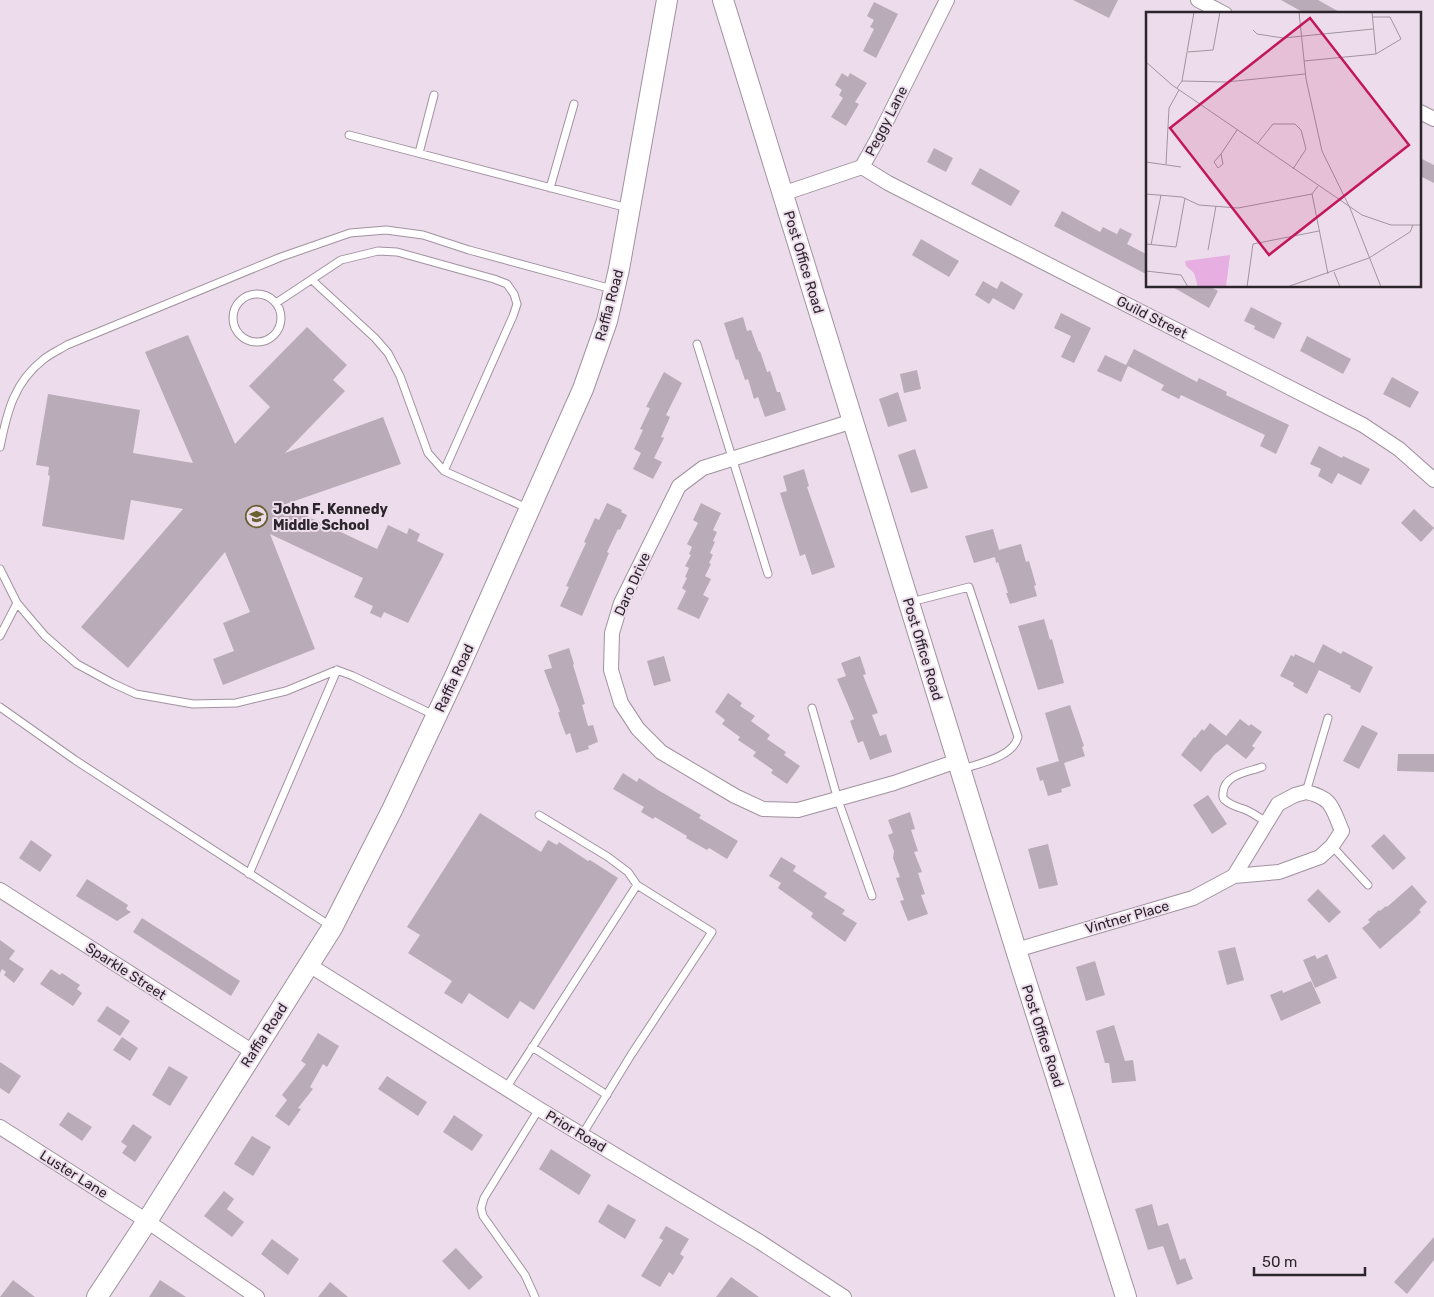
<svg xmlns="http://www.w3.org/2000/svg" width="1434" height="1297" font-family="Rubik,sans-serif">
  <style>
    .building { fill: #baabb8 }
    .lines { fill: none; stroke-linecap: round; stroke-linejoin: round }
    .lane-casing { stroke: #a1929f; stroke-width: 9 }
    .street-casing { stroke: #a1929f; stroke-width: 16 }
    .secondary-casing { stroke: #a1929f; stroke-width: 22 }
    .lane { stroke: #fff; stroke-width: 7 }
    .street { stroke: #fff; stroke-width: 14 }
    .secondary { stroke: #fff; stroke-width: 20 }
    .labels { text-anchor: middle; stroke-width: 4; stroke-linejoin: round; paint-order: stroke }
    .street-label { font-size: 14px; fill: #2c262c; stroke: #edddec }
    .poi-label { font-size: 14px; font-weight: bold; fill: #2c262c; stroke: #edddec; text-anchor: start }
    .inset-road { fill: none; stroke: #a0949f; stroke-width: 1 }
    .view { fill: #c2185b; fill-opacity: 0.15; stroke: #c2185b; stroke-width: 2.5 }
    .inset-edge { fill: none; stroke: #2c262c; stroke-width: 2.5 }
  </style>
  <rect width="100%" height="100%" fill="#edddec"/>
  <path class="building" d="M 1073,0 L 1118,0 L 1109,18 Z
    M 1281,0 L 1318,0 L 1343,14 L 1306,14 Z
    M 874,2 L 898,14 L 876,58 L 863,51 L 874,29 L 870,27 L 874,20 L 867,16 Z
    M 842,73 L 848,77 L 850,73 L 867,83 L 855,102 L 859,104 L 846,126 L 831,117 L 843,98 L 839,95 L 842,90 L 835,85 Z
    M 934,148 L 953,158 L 946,172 L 927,162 Z
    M 1420,158 L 1434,165 L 1434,183 L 1420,176 Z
    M 980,168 L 1020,191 L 1011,206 L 971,184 Z
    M 1062,211 L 1100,232 L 1103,227 L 1117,234 L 1120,228 L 1132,234 L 1127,244 L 1148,255 L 1148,275 L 1054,226 Z
    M 921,239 L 959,261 L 949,277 L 912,255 Z
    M 983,281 L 997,289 L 1001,281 L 1023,294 L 1014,310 L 993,298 L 989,304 L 975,295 Z
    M 1171,286 L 1209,286 L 1218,291 L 1209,308 Z
    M 1251,307 L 1282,323 L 1274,339 L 1254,329 L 1255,326 L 1244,321 Z
    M 1061,313 L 1091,328 L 1074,363 L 1061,357 L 1071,336 L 1054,328 Z
    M 743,317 L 747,331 L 751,330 L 759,352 L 760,351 L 767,372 L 770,371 L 777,392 L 780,392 L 786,410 L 765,417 L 758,397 L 754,399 L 748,379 L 745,380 L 738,359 L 736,360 L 724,323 Z
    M 307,327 L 347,365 L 333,380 L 345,391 L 285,453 L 383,417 L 401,464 L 283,505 L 377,549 L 388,525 L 407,534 L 409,528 L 420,534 L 417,541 L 444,554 L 408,623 L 384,612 L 381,618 L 370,613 L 373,606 L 354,597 L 363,578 L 270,534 L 315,649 L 223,685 L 213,659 L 234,651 L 223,623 L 250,612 L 225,552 L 128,668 L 81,627 L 183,509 L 131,500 L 124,540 L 42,526 L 50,476 L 48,475 L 49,467 L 36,465 L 48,394 L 140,410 L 133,453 L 193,463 L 145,352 L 188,335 L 235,444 L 270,407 L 249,386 Z
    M 1307,336 L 1351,359 L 1343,374 L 1300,351 Z
    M 1134,349 L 1197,382 L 1199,378 L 1227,392 L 1226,395 L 1289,425 L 1276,454 L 1260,446 L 1265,435 L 1181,395 L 1179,399 L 1161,390 L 1164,385 L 1128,366 L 1121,382 L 1097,371 L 1105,355 L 1126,365 Z
    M 917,370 L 921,389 L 904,393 L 900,374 Z
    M 664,372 L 682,383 L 666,415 L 670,417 L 661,437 L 664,438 L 654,458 L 662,462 L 653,479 L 633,469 L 641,453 L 634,449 L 643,430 L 640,429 L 650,408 L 646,407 Z
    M 1392,377 L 1419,392 L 1410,408 L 1383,394 Z
    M 898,392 L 907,421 L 888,427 L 879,399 Z
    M 1319,446 L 1342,458 L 1343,456 L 1370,469 L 1361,485 L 1338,473 L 1332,484 L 1318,476 L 1321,469 L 1310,464 Z
    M 915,449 L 928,488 L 911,493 L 898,455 Z
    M 804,469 L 809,486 L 807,487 L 835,567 L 812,575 L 805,554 L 800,556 L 780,493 L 787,491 L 783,476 Z
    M 607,503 L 622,510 L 621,512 L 627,515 L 620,530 L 618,529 L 607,552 L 609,553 L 582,616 L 560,606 L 569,587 L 566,586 L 586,543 L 584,542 L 595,518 L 599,520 Z
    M 701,503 L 721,513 L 713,530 L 717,532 L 713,541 L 715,542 L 710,553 L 713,555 L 709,563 L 711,564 L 705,576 L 711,579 L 703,595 L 709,598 L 699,619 L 677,609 L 686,591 L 682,588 L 687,578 L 685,577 L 689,568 L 685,566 L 691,555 L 689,554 L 692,547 L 687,544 L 698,523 L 693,520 Z
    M 1414,509 L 1434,528 L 1421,542 L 1401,523 Z
    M 993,529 L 999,550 L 1021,544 L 1026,562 L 1029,561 L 1036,585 L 1034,586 L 1037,596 L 1010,604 L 1006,593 L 1008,593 L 998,562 L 996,563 L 995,557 L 974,563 L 965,536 Z
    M 1044,619 L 1050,640 L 1052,639 L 1064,683 L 1038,690 L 1018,626 Z
    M 1323,644 L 1341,654 L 1343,651 L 1373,667 L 1360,693 L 1350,688 L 1351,686 L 1319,670 L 1307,694 L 1293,686 L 1294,683 L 1280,676 L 1291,655 L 1294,657 L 1295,654 L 1314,663 Z
    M 569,648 L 574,664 L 573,665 L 585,704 L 582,705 L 588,726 L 593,725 L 598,742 L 588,746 L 589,749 L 576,753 L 570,733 L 566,735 L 561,722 L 558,712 L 560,712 L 544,670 L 552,668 L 548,655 Z
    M 664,656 L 671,681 L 654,686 L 647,661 Z
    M 860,656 L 866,674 L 863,675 L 878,713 L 872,715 L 880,736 L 886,734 L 892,752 L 870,760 L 863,741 L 858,743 L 850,721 L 854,719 L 837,679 L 846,676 L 841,663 Z
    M 728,693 L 742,703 L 740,706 L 755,716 L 751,721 L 770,735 L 767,739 L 786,752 L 784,755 L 800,766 L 787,784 L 771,773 L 773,770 L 753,756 L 756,752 L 738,740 L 740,737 L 722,724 L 725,720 L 715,712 Z
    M 1070,705 L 1084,746 L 1082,747 L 1085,756 L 1064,763 L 1071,786 L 1061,789 L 1062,792 L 1048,796 L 1043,780 L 1040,781 L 1036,768 L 1059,761 L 1045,713 Z
    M 1240,719 L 1249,726 L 1251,724 L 1262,732 L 1252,746 L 1255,748 L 1246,759 L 1227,744 L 1214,755 L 1201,772 L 1181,755 L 1194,737 L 1195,738 L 1202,729 L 1204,731 L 1210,723 L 1226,736 Z
    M 1362,725 L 1378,733 L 1359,769 L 1343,761 Z
    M 1398,754 L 1434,754 L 1434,772 L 1397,771 Z
    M 623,773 L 637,782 L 639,778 L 658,790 L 701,815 L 699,818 L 738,841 L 727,859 L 709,848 L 707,850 L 686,838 L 687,836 L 655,817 L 653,819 L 641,812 L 644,807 L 613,789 Z
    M 1208,795 L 1227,824 L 1212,834 L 1193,805 Z
    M 910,812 L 915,829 L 911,830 L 918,851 L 914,852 L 922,872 L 918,873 L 925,894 L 921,895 L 928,914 L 908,921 L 900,901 L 904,900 L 896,878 L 900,877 L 893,858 L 894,851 L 888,835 L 893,833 L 888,820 Z
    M 480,813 L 541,852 L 548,840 L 557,845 L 559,842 L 588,861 L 590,860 L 618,878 L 534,1010 L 520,1001 L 508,1019 L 469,993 L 462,1004 L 444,993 L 452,981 L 408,953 L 420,935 L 407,927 Z
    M 1384,834 L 1406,858 L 1393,870 L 1371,846 Z
    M 31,840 L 52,855 L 40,872 L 19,858 Z
    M 1048,844 L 1058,885 L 1039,889 L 1028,849 Z
    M 781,857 L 796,866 L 793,871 L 827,893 L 824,897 L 845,910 L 842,914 L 857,923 L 845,942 L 811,917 L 813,913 L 778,888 L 781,883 L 769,876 Z
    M 87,879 L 128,905 L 126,909 L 131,912 L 117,921 L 76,896 Z
    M 1412,885 L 1427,902 L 1419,910 L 1421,912 L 1413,920 L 1380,949 L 1362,928 L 1370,922 L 1368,920 L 1379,910 L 1380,911 L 1386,906 L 1387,907 Z
    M 1318,889 L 1341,912 L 1329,923 L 1307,900 Z
    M 142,918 L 240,981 L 231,996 L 133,932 Z
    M 0,940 L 15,951 L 9,959 L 24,969 L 14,983 L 4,975 L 6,972 L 2,969 L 0,973 Z
    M 1235,947 L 1244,980 L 1227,985 L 1218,951 Z
    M 1327,954 L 1337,978 L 1315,988 L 1303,960 L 1315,955 L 1317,959 Z
    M 1095,961 L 1105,995 L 1086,1001 L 1076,967 Z
    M 51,969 L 60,975 L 62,973 L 80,985 L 77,989 L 82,993 L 73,1006 L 40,984 Z
    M 1311,981 L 1321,1003 L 1281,1021 L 1270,995 L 1282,990 L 1283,993 Z
    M 107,1006 L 130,1021 L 120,1036 L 97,1021 Z
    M 1114,1025 L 1125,1061 L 1133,1060 L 1136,1081 L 1112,1083 L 1109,1063 L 1105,1063 L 1096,1031 Z
    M 318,1033 L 339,1046 L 327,1067 L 323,1064 L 310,1087 L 313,1089 L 298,1108 L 301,1109 L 289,1126 L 275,1116 L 287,1100 L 282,1095 L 306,1064 L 301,1061 Z
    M 122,1037 L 138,1048 L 130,1061 L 113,1050 Z
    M 0,1062 L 21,1076 L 9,1094 L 0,1088 Z
    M 169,1066 L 188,1077 L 170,1106 L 152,1095 Z
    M 387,1076 L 427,1102 L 418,1116 L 378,1089 Z
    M 68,1112 L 92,1127 L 82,1141 L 59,1125 Z
    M 454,1115 L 483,1135 L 472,1151 L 443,1132 Z
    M 133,1124 L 152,1137 L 135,1162 L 122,1153 L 127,1146 L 121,1142 Z
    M 252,1136 L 271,1147 L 253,1176 L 234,1164 Z
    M 551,1149 L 591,1175 L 579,1195 L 539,1169 Z
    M 224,1191 L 234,1199 L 227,1209 L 244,1222 L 232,1237 L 204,1216 Z
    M 608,1204 L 636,1220 L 625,1239 L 598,1222 Z
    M 1152,1204 L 1158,1226 L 1168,1223 L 1180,1260 L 1185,1258 L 1193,1279 L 1177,1285 L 1163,1246 L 1148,1250 L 1135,1209 Z
    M 666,1226 L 689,1239 L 680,1254 L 684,1257 L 673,1275 L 669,1272 L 660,1287 L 641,1276 L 663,1240 L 659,1238 Z
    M 1434,1237 L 1434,1260 L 1407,1294 L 1394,1282 Z
    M 272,1239 L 299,1259 L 288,1275 L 261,1254 Z
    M 456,1248 L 483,1277 L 469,1290 L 442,1261 Z
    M 731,1277 L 759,1297 L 716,1297 Z
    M 13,1280 L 35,1297 L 0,1297 Z
    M 160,1280 L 186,1297 L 149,1297 Z
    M 330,1282 L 348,1297 L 318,1297 Z"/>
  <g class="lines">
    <defs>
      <path id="lane" d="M 349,135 L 628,208
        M 419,153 L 434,95
        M 550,188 L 574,104
        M 312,280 L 375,338 L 388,353 L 400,376 L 428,453 L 444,471 L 527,508
        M233 318a24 24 0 1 1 48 0a24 24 0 1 1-48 0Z
        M 276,303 L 341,260 L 378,251 L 397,252 L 494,279 L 507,284 L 514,294 L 517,304 L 513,316 L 444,471
        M 697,344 L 768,574
        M 0,447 C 7,412 14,382 44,359 C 50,354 59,350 67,345 L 281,257 L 350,233 L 386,230 L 423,235 L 469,250 L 612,289
        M 0,569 L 17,603 L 45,636 L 77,664 L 112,683 L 136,694 L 193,704 L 236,703 L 286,691 L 337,670 L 353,676 L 434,715
        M 911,602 L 969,587 L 1018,737 C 1013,757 980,763 963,769
        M 0,636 L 17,603
        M 0,707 L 75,760 L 332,927
        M 812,708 L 838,800 L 872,896
        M 1262,767 C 1249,772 1224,774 1223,793 C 1223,797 1222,798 1225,800 C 1231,806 1239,807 1246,810 C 1253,813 1260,818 1266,822
        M 1306,792 L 1328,718
        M 539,815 L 608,857 L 628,872 L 637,885 L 712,932 L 631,1055 L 582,1135
        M 1332,846 L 1368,885
        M 249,874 L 337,670
        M 532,1047 L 607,1095
        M 506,1088 L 637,885
        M 535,1297 L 525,1275 L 483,1216 L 481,1208 L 484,1198 L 539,1109"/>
      <path id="street" d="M 1198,0 L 1225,14
        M 1420,112 L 1434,119
        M 862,167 L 888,183 L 1363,425 L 1399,449 L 1434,480
        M 782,194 L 862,167 L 877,140 L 947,0
        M 853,421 L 703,468 L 679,486 L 621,603 L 612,633 L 611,670 L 621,703 L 638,729 L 661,752 L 735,796 L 763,809 L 798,810 L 894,783 L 957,761
        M 1306,792 C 1333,798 1332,808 1342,831 L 1332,846 L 1320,857 L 1279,872 L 1234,876 L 1278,804 L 1295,795 Z
        M 0,890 L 253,1052
        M 1016,950 L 1193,898 L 1234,876
        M 309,965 L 539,1109 L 760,1242 L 844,1297
        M 0,1127 L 147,1221 L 257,1297"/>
      <path id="secondary" d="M 723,0 L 1016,950 L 1126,1297
        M 97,1297 L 147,1221 L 332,928 L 392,810 L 457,672 L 583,389 L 607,321 L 619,269 L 667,0"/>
    </defs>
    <use href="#lane" class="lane-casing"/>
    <use href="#street" class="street-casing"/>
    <use href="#secondary" class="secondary-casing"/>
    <use href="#lane" class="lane"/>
    <use href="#street" class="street"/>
    <use href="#secondary" class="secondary"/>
  </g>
  <defs>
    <symbol id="school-ring" viewBox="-11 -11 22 22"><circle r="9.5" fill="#edddec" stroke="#69612e" stroke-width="1.5"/><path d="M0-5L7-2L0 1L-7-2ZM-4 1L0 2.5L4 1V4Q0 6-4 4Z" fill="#69612e"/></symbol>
  </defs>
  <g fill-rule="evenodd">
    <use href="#school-ring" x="244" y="504" width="25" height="25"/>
  </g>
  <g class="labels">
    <g class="street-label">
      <text transform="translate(886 121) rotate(-63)" y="5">Peggy Lane</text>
      <text transform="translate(804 262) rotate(73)" y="5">Post Office Road</text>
      <text transform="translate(609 305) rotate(-75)" y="5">Raffia Road</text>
      <text transform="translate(1152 317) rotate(27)" y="5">Guild Street</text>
      <text transform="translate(632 584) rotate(-66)" y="5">Daro Drive</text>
      <text transform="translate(923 649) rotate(73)" y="5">Post Office Road</text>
      <text transform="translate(454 678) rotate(-65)" y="5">Raffia Road</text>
      <text transform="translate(1127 917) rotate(-16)" y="5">Vintner Place</text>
      <text transform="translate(126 971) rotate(33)" y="5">Sparkle Street</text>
      <text transform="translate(264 1035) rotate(-57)" y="5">Raffia Road</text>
      <text transform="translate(1043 1036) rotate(72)" y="5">Post Office Road</text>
      <text transform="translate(576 1131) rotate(31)" y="5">Prior Road</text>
      <text transform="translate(74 1174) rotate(32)" y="5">Luster Lane</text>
    </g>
    <g class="poi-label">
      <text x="273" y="514">John F. Kennedy<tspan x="273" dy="16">Middle School</tspan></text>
    </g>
  </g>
  <g transform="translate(1146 12)">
    <rect width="275" height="275" fill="#edddec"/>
    <path d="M 84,243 L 80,275 L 52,275 L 48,261 L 40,254 L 39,249 Z" fill="#e6aee1"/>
    <path class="inset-road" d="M 153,0 L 160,67 L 176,139 L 204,196 L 235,275M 226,0 L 230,42M 107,18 L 111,22 L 137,26 L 227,17M 42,40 L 67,38 L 74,0M 158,49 L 230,42 L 255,27 L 244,5 L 226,5M 0,50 L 26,73 L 216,203 L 245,213 L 275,213M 36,69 L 80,70 L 159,62M 31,76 L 36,69 L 48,0M 111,132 L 127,112 L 149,112 L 155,118 L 160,137 L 147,157M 75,142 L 77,152 L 72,156 L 68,150 ZM 75,142 L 91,118M 0,150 L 35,155M 20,152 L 23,96 L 33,78M 172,174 L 166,182 L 182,262M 0,182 L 36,185 L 53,193 L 92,196 L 166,182M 0,232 L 30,235 L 39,186M 5,233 L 15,183M 62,238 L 70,194M 0,259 L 35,263 L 42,275M 188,260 L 194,275M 101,275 L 107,232 L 173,219M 141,275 L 223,246 L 264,220 L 267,213"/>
    <path class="view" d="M 164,6 L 263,133 L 123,243 L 24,116 Z"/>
    <rect width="275" height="275" class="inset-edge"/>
  </g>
  <path d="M1254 1267v8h111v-8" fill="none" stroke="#2c262c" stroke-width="2.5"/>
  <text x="1262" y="1267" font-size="15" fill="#2c262c" stroke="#edddec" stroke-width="4" paint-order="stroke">50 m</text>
</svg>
